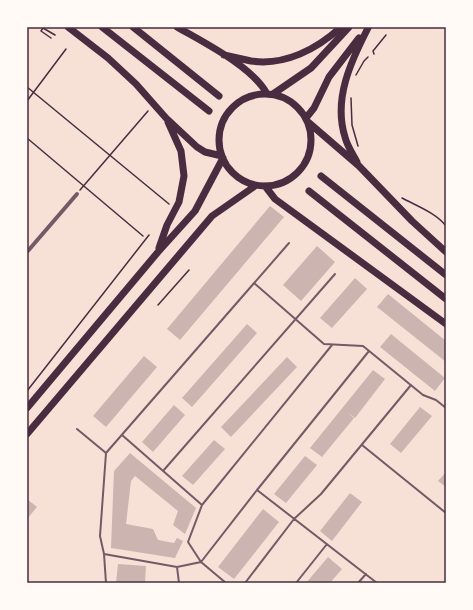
<svg xmlns="http://www.w3.org/2000/svg" width="473" height="610" font-family="'DM Sans',sans-serif">
  <style>
    .building { fill: #ccb4b1 }
    .lines { fill: none; stroke-linecap: round; stroke-linejoin: round }
    .path { stroke: #4a2c40; stroke-width: 1.5 }
    .service { stroke: #755966; stroke-width: 2 }
    .minor { stroke: #755966; stroke-width: 4 }
    .primary { stroke: #4a2c40; stroke-width: 7 }
    .neatline { fill: none; stroke: #4a2c40; stroke-width: 1.5 }
  </style>
  <rect width="100%" height="100%" fill="#f7e1d7"/>
  <path class="building" d="M 270,206 L 284,217 L 180,340 L 167,329 Z
    M 317,246 L 335,262 L 301,301 L 283,285 Z
    M 355,278 L 367,289 L 332,328 L 320,318 Z
    M 388,294 L 446,341 L 446,362 L 377,307 Z
    M 247,324 L 257,333 L 192,407 L 182,398 Z
    M 391,334 L 445,378 L 435,391 L 380,347 Z
    M 144,356 L 157,367 L 106,427 L 93,416 Z
    M 287,357 L 297,367 L 231,437 L 221,427 Z
    M 373,370 L 385,379 L 355,418 L 347,412 L 354,418 L 322,457 L 310,448 Z
    M 174,405 L 185,415 L 153,452 L 142,442 Z
    M 420,407 L 432,416 L 401,453 L 390,444 Z
    M 214,440 L 225,449 L 193,485 L 182,476 Z
    M 130,453 L 196,508 L 185,534 L 173,525 L 178,511 L 135,476 L 131,481 L 126,524 L 153,529 L 158,540 L 174,543 L 177,538 L 183,541 L 175,558 L 111,548 L 114,471 Z
    M 305,456 L 317,465 L 286,503 L 274,494 Z
    M 446,472 L 446,487 L 438,481 Z
    M 350,493 L 362,502 L 332,541 L 320,531 Z
    M 27,499 L 37,507 L 27,519 Z
    M 263,509 L 279,522 L 234,579 L 218,567 Z
    M 328,557 L 342,569 L 330,583 L 306,583 Z
    M 118,564 L 146,566 L 145,583 L 116,583 Z"/>
  <g class="lines">
    <path class="path" d="M 51,38 L 41,31 L 43,28 L 55,35
      M 374,54 L 373,51 L 386,35
      M 356,75 L 364,61 L 368,57
      M 27,87 L 169,204
      M 351,98 L 352,125 L 358,146
      M 27,101 L 66,49
      M 27,138 L 143,236
      M 80,190 L 148,111
      M 402,198 C 417,206 436,213 446,226
      M 158,305 L 189,270
      M 27,391 L 149,235"/>
    <path class="service" d="M 254,283 L 324,344 L 363,346 L 423,395 L 436,400 L 446,408
      M 77,429 L 106,453 L 100,536 L 104,554 L 106,583
      M 122,435 L 202,505 L 188,542 L 201,562 L 257,490 L 377,583
      M 362,445 L 446,513
      M 106,453 L 289,243
      M 163,471 L 335,274
      M 257,490 L 369,351
      M 202,505 L 332,345
      M 104,554 L 177,567 L 201,562 L 226,583
      M 177,567 L 179,583
      M 245,583 L 294,519 L 321,494 L 411,385
      M 296,583 L 327,544
      M 358,583 L 366,574"/>
    <path class="minor" d="M 27,252 L 77,194"/>
    <path class="primary" d="M 68,27 L 108,58 L 136,84 L 166,118 L 197,147 L 205,152 L 222,156
      M 102,27 L 209,111
      M 133,27 L 219,96
      M 177,27 C 203,42 253,67 267,94
      M 224,55 C 233,57 242,59 251,61 C 285,66 317,49 341,27
      M219 140a46 46 0 1 1 92 0a46 46 0 1 1-92 0Z
      M 273,94 L 311,68 L 349,27
      M 306,118 L 314,108 L 329,77 L 359,38
      M 308,122 L 359,166 L 412,221 L 446,252
      M 357,162 C 353,154 347,146 345,137 C 333,99 351,61 368,28
      M 321,176 L 446,275
      M 265,186 L 275,199 L 446,324
      M 309,191 L 446,299
      M 159,248 L 167,225 L 179,202 L 184,176 L 181,151 L 168,122
      M 27,408 L 158,252 L 195,211 L 223,158
      M 27,434 L 212,216 L 255,186"/>
  </g>
  <rect width="473" height="610" fill="none" stroke="#fffaf5" stroke-width="56"/>
  <rect x="28" y="28" width="417" height="554" class="neatline"/>
</svg>
